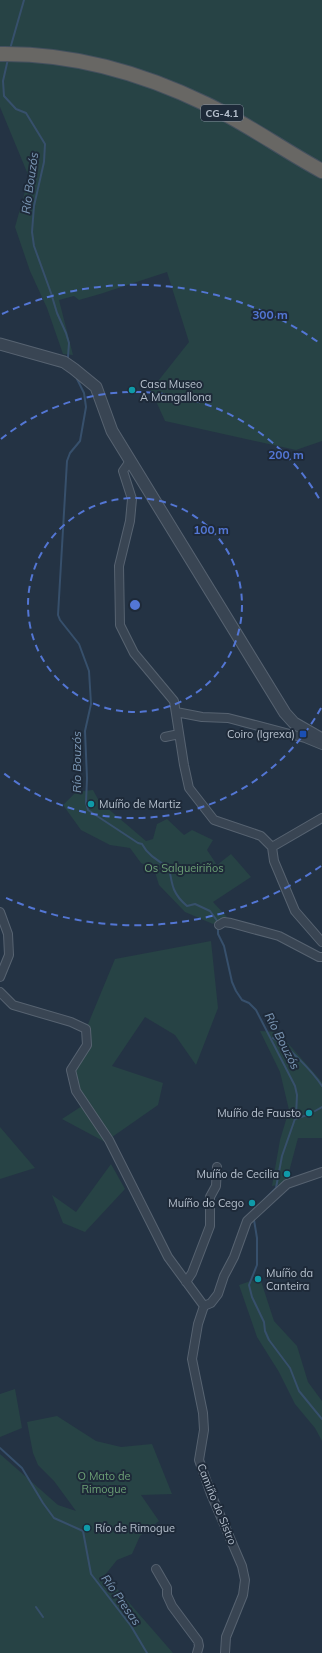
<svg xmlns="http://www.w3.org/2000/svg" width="322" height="1653" font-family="Mulish,sans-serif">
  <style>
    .green { fill: #274345 }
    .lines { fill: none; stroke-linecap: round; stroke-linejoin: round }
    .stream { stroke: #37506c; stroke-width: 2 }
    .minor-casing { stroke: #576371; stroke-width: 10 }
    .tertiary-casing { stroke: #576371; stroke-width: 13 }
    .trunk-casing { stroke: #44505e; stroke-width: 16 }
    .minor { stroke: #394553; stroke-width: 8 }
    .tertiary { stroke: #394553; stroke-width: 11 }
    .trunk { stroke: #686764; stroke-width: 14 }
    .ring { fill: none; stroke: #5376d4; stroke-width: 2; stroke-dasharray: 7 5 }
    .culture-dot { fill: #0f9aa8; stroke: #1e2a39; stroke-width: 1.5 }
    .transit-dot { fill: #1a4fb4; stroke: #1e2a39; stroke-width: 1.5 }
    .labels { text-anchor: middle; stroke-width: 4; stroke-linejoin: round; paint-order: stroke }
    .shield { fill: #1e2a39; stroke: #8893a1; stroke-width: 1 }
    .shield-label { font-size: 10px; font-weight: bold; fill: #b6c0cd }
    .poi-label { font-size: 11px; fill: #b6c0cd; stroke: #1e2a39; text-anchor: start }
    .park-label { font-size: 11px; fill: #6ca075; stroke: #1e2a39 }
    .street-label { font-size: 11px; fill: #b6c0cd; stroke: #1e2a39 }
    .water-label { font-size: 12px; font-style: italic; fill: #7c98b6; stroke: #1e2a39 }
    .centre { fill: #5376d4; stroke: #1e2a39; stroke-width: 2 }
    .ring-label { font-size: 12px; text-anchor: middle; font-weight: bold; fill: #5376d4; stroke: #1e2a39; stroke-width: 4; stroke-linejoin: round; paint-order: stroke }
  </style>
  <rect width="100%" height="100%" fill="#243344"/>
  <path class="green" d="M 0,0 L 322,0 L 322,441 L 296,450 L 165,421 L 151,390 L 189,342 L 167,272 L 100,294 L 79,300 L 74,296 L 59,300 L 73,355 L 63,354 L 47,308 L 30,271 L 15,227 L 29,177 L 0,107 Z
    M 93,790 L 99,801 L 146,841 L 153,839 L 157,824 L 167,819 L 184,835 L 192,830 L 213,840 L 207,850 L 217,865 L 231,854 L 251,877 L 213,902 L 227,917 L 213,924 L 185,912 L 159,885 L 154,869 L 141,863 L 130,848 L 110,845 L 81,830 L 63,805 L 76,792 Z
    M 211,941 L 218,1008 L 196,1065 L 175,1035 L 145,1017 L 112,1066 L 163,1083 L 158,1105 L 105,1142 L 62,1119 L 85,1104 L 71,1070 L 87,1045 L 86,1029 L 115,959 Z
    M 260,1031 L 278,1032 L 322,1082 L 322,1138 L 298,1138 L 286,1183 L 272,1186 L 280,1140 L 289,1110 L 280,1072 Z
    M 0,1127 L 35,1168 L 0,1179 Z
    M 111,1164 L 125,1189 L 85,1232 L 63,1223 L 52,1195 L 76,1212 Z
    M 260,1278 L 274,1321 L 297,1346 L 308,1382 L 322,1401 L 322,1441 L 315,1428 L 295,1404 L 279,1372 L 257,1337 L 239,1285 Z
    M 15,1389 L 22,1428 L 0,1437 L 0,1394 Z
    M 57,1416 L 96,1441 L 121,1447 L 152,1444 L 172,1494 L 141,1495 L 159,1521 L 140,1536 L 132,1554 L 117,1560 L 105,1575 L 173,1653 L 0,1653 L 0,1454 L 58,1505 L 76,1511 L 54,1481 L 38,1465 L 33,1453 L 27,1422 Z"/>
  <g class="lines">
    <path class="stream" d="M 10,49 L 24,0
      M 8,59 L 3,81 L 4,96 L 16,109 L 26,113 L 45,144 L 44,162 L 34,206 L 32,232 L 34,246 L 51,293 L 57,313 L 66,333 L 69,343 L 68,357
      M 77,379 L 84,393 L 86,407 L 80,441 L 70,453 L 67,461 L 58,615 L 60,620 L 79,644 L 89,671 L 91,704 L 85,731 L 87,778 L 86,803 L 88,810 L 138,843 L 142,844 C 147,854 159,862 169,867 C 172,886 173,894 187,906 L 195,904 L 210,911 L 218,922
      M 218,926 L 218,934 L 224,946 L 232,982 L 236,991 L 242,1000 L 249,1003 L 256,1010 L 295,1086 L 297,1095 L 296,1116 L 282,1156 L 276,1188 L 264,1200
      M 273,1038 C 287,1045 313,1072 322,1086
      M 315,1111 L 322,1107
      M 295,1119 L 307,1115
      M 254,1220 L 257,1238 L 257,1265 L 249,1285 L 252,1297 L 264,1322 L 265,1331 L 269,1340 L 290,1368 L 299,1391 L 322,1419
      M 0,1448 L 22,1468 L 43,1503 L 54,1518 L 83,1531 L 91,1574 L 131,1626 L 147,1653
      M 36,1607 L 43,1617"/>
    <defs>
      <path id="minor" d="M 130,461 L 123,471 L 132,499 L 130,521 L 119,566 L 120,625 L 134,653 L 174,701 L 184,765 L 189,788 L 214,820 L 261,836 L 272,847
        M 176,712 L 202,717 L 228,718 L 305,738 L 322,745
        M 165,737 L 179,734
        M 322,818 L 272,847 L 274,861 L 295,911 L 322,942
        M 0,912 L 8,934 L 9,955 L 0,977
        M 219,925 L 224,922 L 231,923 L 279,936 L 319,957 L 322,957
        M 0,992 L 13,1005 L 71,1022 L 86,1029 L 87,1045 L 71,1070 L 76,1091 L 109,1140 L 168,1257 L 204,1306
        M 186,1282 L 192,1273 L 210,1226 L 210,1197 L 216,1186 L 217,1167
        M 204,1306 L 198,1324 L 192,1359 L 203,1413 L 204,1430 L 199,1460 L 211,1494 L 242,1566 L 245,1580 L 243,1595 L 226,1637 L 225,1653
        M 204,1306 L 211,1303 L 218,1294 L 224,1276 L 234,1257 L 247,1221 L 287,1184 L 322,1172
        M 156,1569 L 167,1588 L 167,1595 L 172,1606 L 198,1641 L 199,1646 L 197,1653"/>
      <path id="tertiary" d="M 0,344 L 64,362 L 74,369 L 96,387 L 112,431 L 285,713 L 294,723 L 322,739"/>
      <path id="trunk" d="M 0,54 C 71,53 142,73 206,104 C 246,123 283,150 322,171"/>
    </defs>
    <use href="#minor" class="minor-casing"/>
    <use href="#tertiary" class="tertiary-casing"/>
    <use href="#trunk" class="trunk-casing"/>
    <use href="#minor" class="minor"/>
    <use href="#tertiary" class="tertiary"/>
    <use href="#trunk" class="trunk"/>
  </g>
  <g class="ring">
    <circle cx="135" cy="605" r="107"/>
    <path d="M321 708A213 213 0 0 1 1 771M1 439A213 213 0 0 1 321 502"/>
    <path d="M321 866A320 320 0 0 1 2 896M2 314A320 320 0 0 1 321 344"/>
  </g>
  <g class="culture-dot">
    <circle cx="132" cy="390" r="4"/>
    <circle cx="91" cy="804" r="4"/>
    <circle cx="309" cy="1113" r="4"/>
    <circle cx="287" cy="1174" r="4"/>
    <circle cx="252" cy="1203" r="4"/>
    <circle cx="258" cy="1279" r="4"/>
    <circle cx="87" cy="1528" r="4"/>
  </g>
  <rect class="transit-dot" x="299" y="730" width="8" height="8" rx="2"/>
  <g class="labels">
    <rect class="shield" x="201" y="105" width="42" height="16" rx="3"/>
    <g class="shield-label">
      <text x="222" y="117">CG-4.1</text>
    </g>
    <g class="poi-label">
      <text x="140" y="388">Casa Museo<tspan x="140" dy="13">A Mangallona</tspan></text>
      <text x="295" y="738" text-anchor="end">Coiro (Igrexa)</text>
      <text x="99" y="808">Muíño de Martiz</text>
      <text x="301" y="1117" text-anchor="end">Muíño de Fausto</text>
      <text x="279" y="1178" text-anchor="end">Muíño de Cecilia</text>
      <text x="244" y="1207" text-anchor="end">Muíño do Cego</text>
      <text x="266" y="1277">Muíño da<tspan x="266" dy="13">Canteira</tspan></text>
      <text x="95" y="1532">Río de Rimogue</text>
    </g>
    <g class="park-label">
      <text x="184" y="872">Os Salgueiriños</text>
      <text x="104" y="1480">O Mato de<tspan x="104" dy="13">Rimogue</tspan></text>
    </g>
    <g class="street-label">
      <text transform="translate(217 1504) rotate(68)" y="4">Camiño do Sistro</text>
    </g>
    <g class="water-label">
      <text transform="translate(30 183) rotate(-82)" y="4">Río Bouzós</text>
      <text transform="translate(77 762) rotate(-90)" y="4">Río Bouzós</text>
      <text transform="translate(282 1041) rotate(63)" y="4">Río Bouzós</text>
      <text transform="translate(121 1600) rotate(55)" y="4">Río Presas</text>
    </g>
  </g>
  <circle cx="135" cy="605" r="6" class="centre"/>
  <g class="ring-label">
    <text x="270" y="319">300 m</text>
    <text x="286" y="459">200 m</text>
    <text x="211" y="534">100 m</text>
  </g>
</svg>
